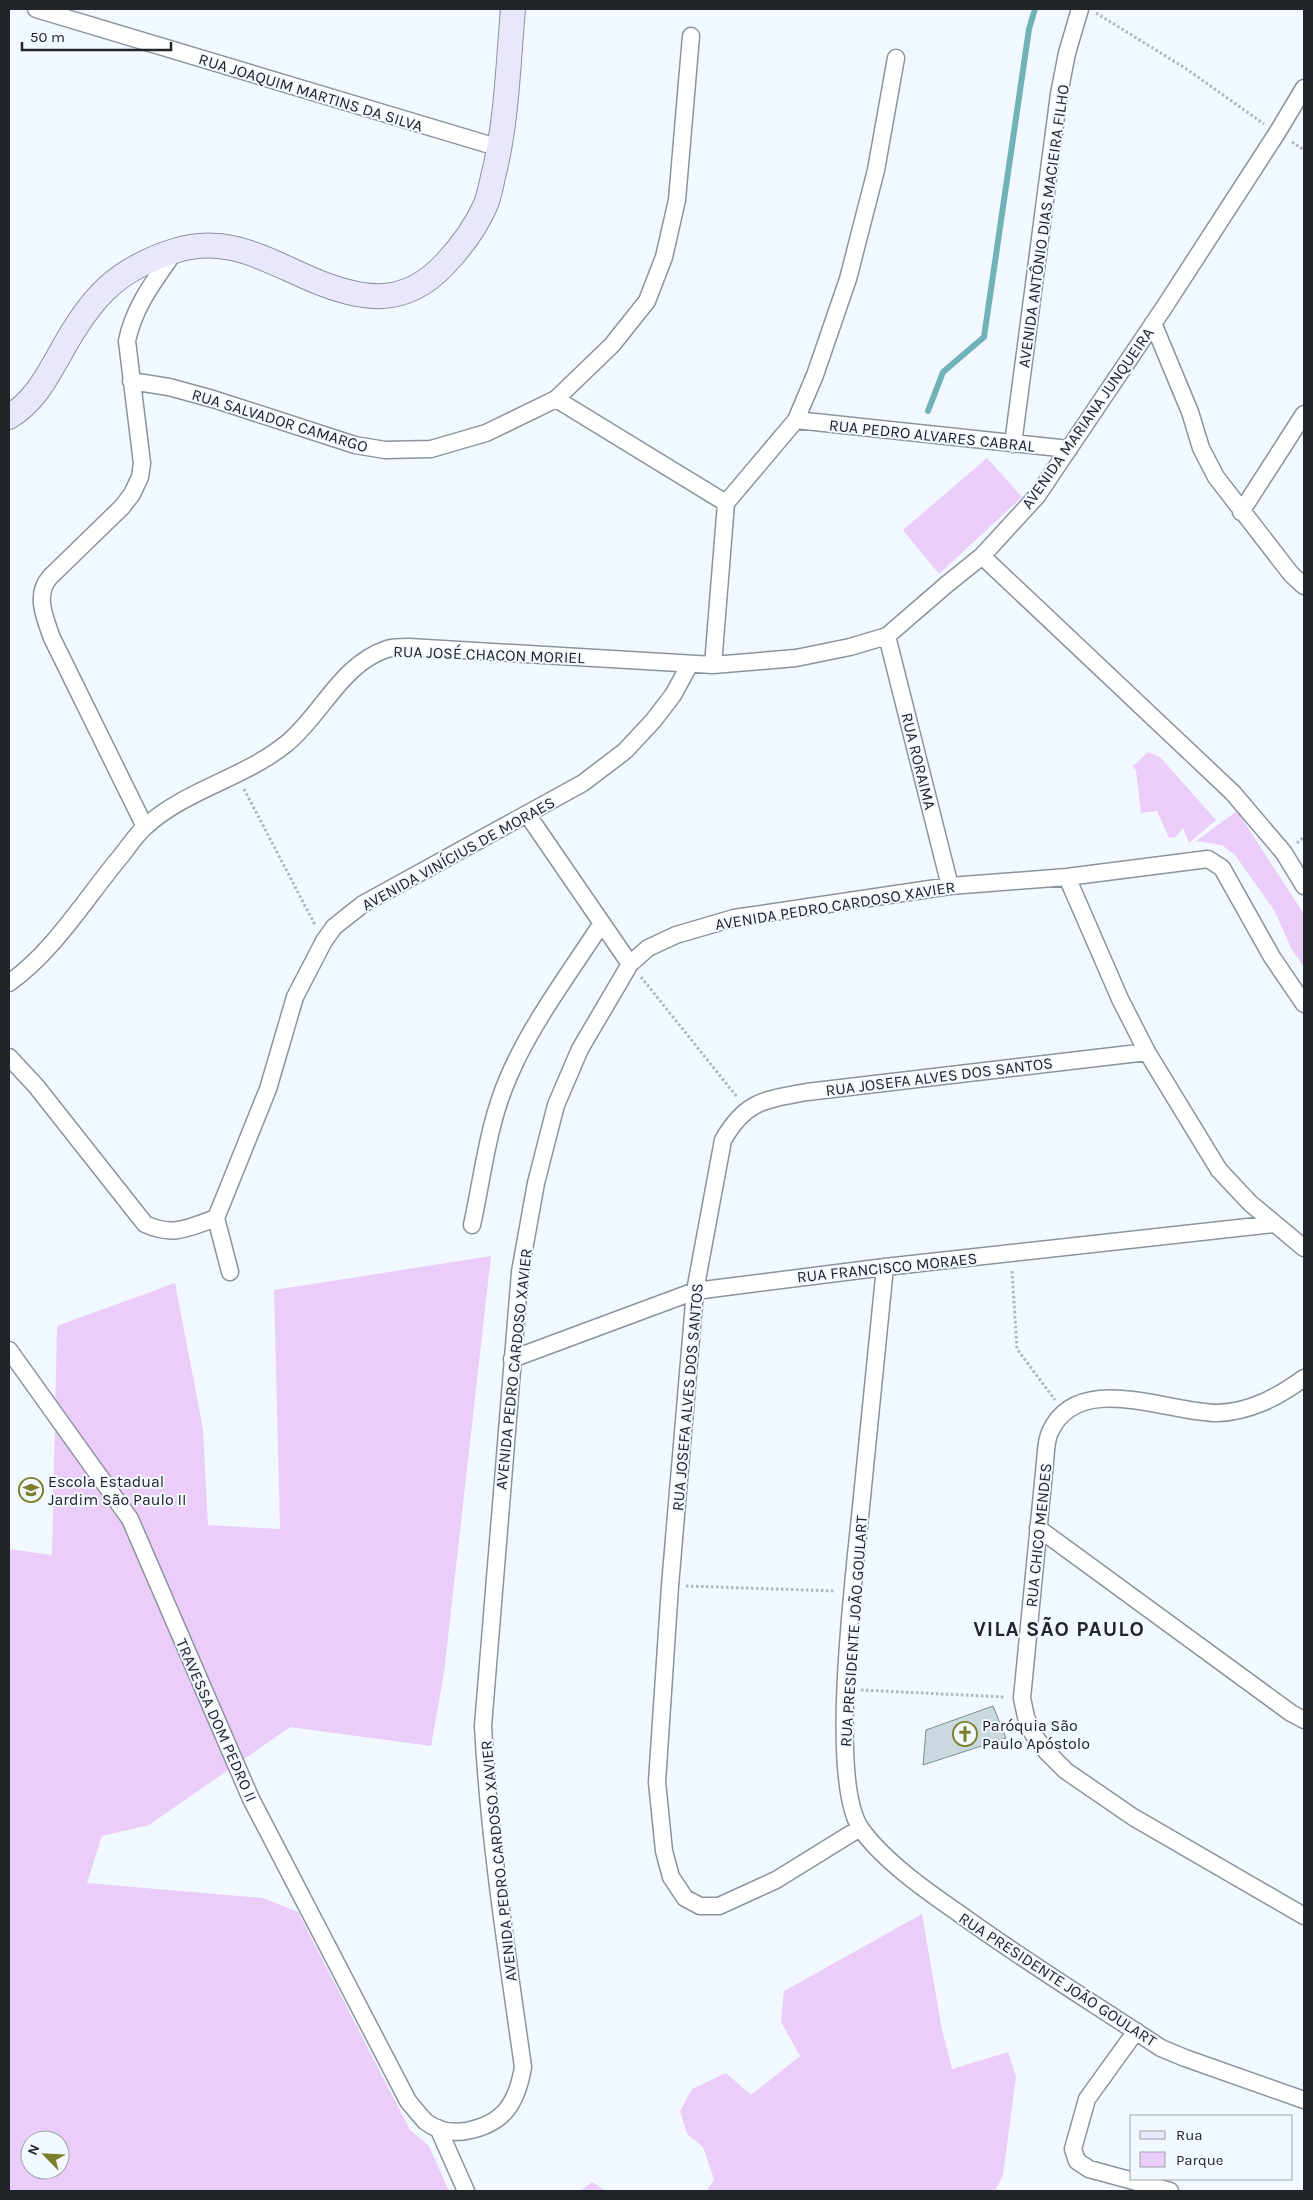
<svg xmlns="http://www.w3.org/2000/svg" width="1313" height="2200" font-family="Karla,sans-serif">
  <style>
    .green { fill: #ebcdf9; fill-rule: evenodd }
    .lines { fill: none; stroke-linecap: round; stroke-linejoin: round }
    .stream { stroke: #6fb3b7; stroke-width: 6 }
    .building { fill: #cad9e0; stroke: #7f8d94 }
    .street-casing { stroke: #8b939e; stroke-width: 19 }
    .secondary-casing { stroke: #8b939e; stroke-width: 26 }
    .path { stroke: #b2b7bd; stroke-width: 3; stroke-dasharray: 2.5 2.5; stroke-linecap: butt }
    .street { stroke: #fff; stroke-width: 16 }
    .secondary { stroke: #e8e7fb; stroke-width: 24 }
    .labels { text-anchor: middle; stroke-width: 4; stroke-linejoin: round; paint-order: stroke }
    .street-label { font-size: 16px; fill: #212428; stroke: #f2f8ff }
    .poi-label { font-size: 16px; fill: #212428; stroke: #f2f8ff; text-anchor: start }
    .district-label { font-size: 21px; font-weight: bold; letter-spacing: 1px; fill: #212428; stroke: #f2f8ff }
  </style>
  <rect width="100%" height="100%" fill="#f2f8ff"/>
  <path class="green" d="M 987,458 L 1022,497 L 939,574 L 903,530 Z
    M 1148,752 L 1160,757 L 1216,820 L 1189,843 L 1183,828 L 1176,837 L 1169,838 L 1157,811 L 1141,813 L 1136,771 L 1133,766 Z
    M 1237,811 L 1304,914 L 1304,967 L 1292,950 L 1274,910 L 1235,855 L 1222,845 L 1196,841 Z
    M 491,1256 L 444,1673 L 431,1746 L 290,1727 L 149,1825 L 102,1836 L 87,1883 L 263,1898 L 298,1912 L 410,2130 L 429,2146 L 449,2191 L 9,2191 L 9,1549 L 52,1555 L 57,1326 L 175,1283 L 203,1429 L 208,1525 L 280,1529 L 274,1290 ZM 30,2140 L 60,2140 L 60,2170 L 30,2170 Z
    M 922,1914 L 942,2030 L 952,2069 L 1008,2052 L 1016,2077 L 1003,2175 L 995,2191 L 707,2191 L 714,2179 L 703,2147 L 687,2134 L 680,2111 L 692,2089 L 726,2073 L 751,2095 L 800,2056 L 781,2022 L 784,1991 Z
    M 592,2182 L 606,2191 L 580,2191 Z"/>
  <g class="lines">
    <path class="stream" d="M 928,411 L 943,372 L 984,337 L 1029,29 L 1035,9"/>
  </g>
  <path class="building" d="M 993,1706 L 1006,1738 L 923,1765 L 926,1730 Z"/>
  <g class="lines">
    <defs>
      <path id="street" d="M 36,9 L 500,148
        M 1153,323 L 1190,412 L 1201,448 L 1216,477 L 1291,574 L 1304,586
        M 131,381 L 169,387 L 213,399 L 355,445 L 385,450 L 431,449 L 486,433 L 556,399 L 612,345 L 647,301 L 664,257 L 677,200 L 691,36
        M 556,399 L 726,503
        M 796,420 L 1069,449
        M 1013,444 L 1059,94 L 1067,53 L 1080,9
        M 1241,512 L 1304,414
        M 982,556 L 1233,793 L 1284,853 L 1304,886
        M 887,636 L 950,886
        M 713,665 L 726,503 L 796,420 L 815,375 L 848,279 L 876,170 L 896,58
        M 527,814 L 630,964
        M 145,827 L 52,638 C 45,618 34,595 50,577 L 122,507 L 132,494 L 140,477 L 142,463 L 127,341 C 134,306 155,280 175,251
        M 1067,877 L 1120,999 L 1147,1052 L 1219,1170 L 1250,1203 L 1304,1248
        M 9,983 C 55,950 85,899 121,856 C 129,846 136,835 145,827 C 183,791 244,778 286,744 C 321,716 341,664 387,649 C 394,647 402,647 409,647 L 713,665 L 796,658 L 850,647 L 887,636 L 946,585 L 982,556 L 1037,496 L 1165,306 L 1277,133 L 1304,88
        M 9,1057 L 36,1086 L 145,1224 C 173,1237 188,1228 216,1218
        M 472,1225 C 483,1175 488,1123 509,1076 C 531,1024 571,971 602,923
        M 885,1267 C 878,1340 870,1414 863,1487 C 857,1555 826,1778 861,1829 C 883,1860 925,1890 957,1912 C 1023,1960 1093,2003 1161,2048 L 1185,2058 L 1304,2100
        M 230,1272 L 216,1218 L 268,1089 L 295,997 L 324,941 L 334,927 L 363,904 L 583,783 L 625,751 L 653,721 L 673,695 L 690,664
        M 9,1350 L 130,1519 L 251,1799 L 408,2101 C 414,2108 420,2116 426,2122 C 438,2131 453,2133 466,2131 C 504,2124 517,2103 523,2067 C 507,1953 489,1840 483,1726 L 520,1272 L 536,1183 L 556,1105 L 580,1049 L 630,964 L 648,948 L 676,935 L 734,918 L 950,886 L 1067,877 L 1208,859 L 1222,868 L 1272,957 L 1304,1004
        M 512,1359 L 695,1291 L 885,1267 L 1274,1224
        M 1304,1378 C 1278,1397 1250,1412 1217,1413 C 1168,1413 1078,1370 1050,1432 C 1046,1440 1046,1452 1045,1462 L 1022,1698 L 1026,1717 L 1033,1734 L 1046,1751 L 1066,1771 L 1133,1817 L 1304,1916
        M 1038,1528 L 1291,1713 L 1304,1720
        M 860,1828 L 776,1880 L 719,1906 L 700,1906 L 685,1898 L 671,1877 L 664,1851 L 657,1782 L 670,1586 L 695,1291 L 723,1140 C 746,1100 765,1100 807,1092 L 1147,1052
        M 1136,2031 L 1087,2099 L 1073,2149 L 1077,2161 L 1089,2169 L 1170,2191
        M 438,2128 L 466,2191"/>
      <path id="secondary" d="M 9,417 C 35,401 46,378 61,352 C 90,299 115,270 174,251 C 227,234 266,260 313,280 C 363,301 405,307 445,264 C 462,246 476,227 486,204 C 489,196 491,186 493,177 C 507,122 508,65 513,9"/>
    </defs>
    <use href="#street" class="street-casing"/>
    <use href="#secondary" class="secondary-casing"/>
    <path class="path" d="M 1096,13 L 1185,68 L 1264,124
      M 1292,142 L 1304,150
      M 244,789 L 315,925
      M 1297,843 L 1304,837
      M 641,977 L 737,1097
      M 1012,1271 L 1017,1349 L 1055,1400
      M 686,1586 L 835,1591
      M 861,1690 L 1005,1697"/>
    <use href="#street" class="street"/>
    <use href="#secondary" class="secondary"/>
  </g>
  <defs>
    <symbol id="school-ring" viewBox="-11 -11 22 22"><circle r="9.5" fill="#f2f8ff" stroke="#7b7f29" stroke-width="1.5"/><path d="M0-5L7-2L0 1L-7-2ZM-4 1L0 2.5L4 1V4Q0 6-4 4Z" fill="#7b7f29"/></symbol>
    <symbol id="church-ring" viewBox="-11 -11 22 22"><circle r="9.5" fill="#f2f8ff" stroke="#7b7f29" stroke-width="1.5"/><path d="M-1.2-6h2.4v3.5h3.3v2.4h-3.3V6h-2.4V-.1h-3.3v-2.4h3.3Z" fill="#7b7f29"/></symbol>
  </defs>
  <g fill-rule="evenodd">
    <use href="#school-ring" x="17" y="1476" width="28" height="28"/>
    <use href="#church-ring" x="951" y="1720" width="28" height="28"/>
  </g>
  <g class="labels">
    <g class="street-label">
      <text transform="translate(311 92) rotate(17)" y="6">RUA JOAQUIM MARTINS DA SILVA</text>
      <text transform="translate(1043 226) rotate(-82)" y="6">AVENIDA ANTÔNIO DIAS MACIEIRA FILHO</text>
      <text transform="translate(1087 418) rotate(-55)" y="6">AVENIDA MARIANA JUNQUEIRA</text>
      <text transform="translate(280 420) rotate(17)" y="6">RUA SALVADOR CAMARGO</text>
      <text transform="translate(932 435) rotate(6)" y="6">RUA PEDRO ALVARES CABRAL</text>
      <text transform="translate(489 654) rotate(2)" y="6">RUA JOSÉ CHACON MORIEL</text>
      <text transform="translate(919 761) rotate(76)" y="6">RUA RORAIMA</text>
      <text transform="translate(458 853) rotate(-29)" y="6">AVENIDA VINÍCIUS DE MORAES</text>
      <text transform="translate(835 905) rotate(-9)" y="6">AVENIDA PEDRO CARDOSO XAVIER</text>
      <text transform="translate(939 1076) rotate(-7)" y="6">RUA JOSEFA ALVES DOS SANTOS</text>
      <text transform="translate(887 1267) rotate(-6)" y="6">RUA FRANCISCO MORAES</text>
      <text transform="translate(513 1369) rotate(-84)" y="6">AVENIDA PEDRO CARDOSO XAVIER</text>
      <text transform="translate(687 1397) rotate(-85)" y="6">RUA JOSEFA ALVES DOS SANTOS</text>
      <text transform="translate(1038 1535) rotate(-84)" y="6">RUA CHICO MENDES</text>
      <text transform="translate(853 1631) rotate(-86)" y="6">RUA PRESIDENTE JOÃO GOULART</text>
      <text transform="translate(217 1720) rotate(66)" y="6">TRAVESSA DOM PEDRO II</text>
      <text transform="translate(498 1861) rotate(-96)" y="6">AVENIDA PEDRO CARDOSO XAVIER</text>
      <text transform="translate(1058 1979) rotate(33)" y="6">RUA PRESIDENTE JOÃO GOULART</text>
    </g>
    <g class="poi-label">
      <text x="48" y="1487">Escola Estadual<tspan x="48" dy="18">Jardim São Paulo II</tspan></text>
      <text x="982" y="1731">Paróquia São<tspan x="982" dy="18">Paulo Apóstolo</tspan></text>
    </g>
    <g class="district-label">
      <text x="1059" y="1636">VILA SÃO PAULO</text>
    </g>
  </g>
  <rect width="1313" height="2200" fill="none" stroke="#212428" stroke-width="20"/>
  <rect x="1130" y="2115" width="162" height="65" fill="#f2f8ff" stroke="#9ea3a9"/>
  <rect x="1140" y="2131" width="25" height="8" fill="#e8e7fb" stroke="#9ea3a9"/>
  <text x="1176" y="2140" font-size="15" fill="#212428">Rua</text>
  <rect x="1140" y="2152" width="25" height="15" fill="#ebcdf9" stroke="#9ea3a9"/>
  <text x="1176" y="2165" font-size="15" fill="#212428">Parque</text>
  <g transform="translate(45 2155) rotate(294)"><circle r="24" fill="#f2f8ff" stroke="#9ea3a9"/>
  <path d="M0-4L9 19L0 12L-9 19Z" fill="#7b7f29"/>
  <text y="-8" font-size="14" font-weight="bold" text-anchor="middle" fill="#212428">N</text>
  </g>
  <path d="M22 42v8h149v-8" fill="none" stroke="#212428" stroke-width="2.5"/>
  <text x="30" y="42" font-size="15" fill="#212428" stroke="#f2f8ff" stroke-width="4" paint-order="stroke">50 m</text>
</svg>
